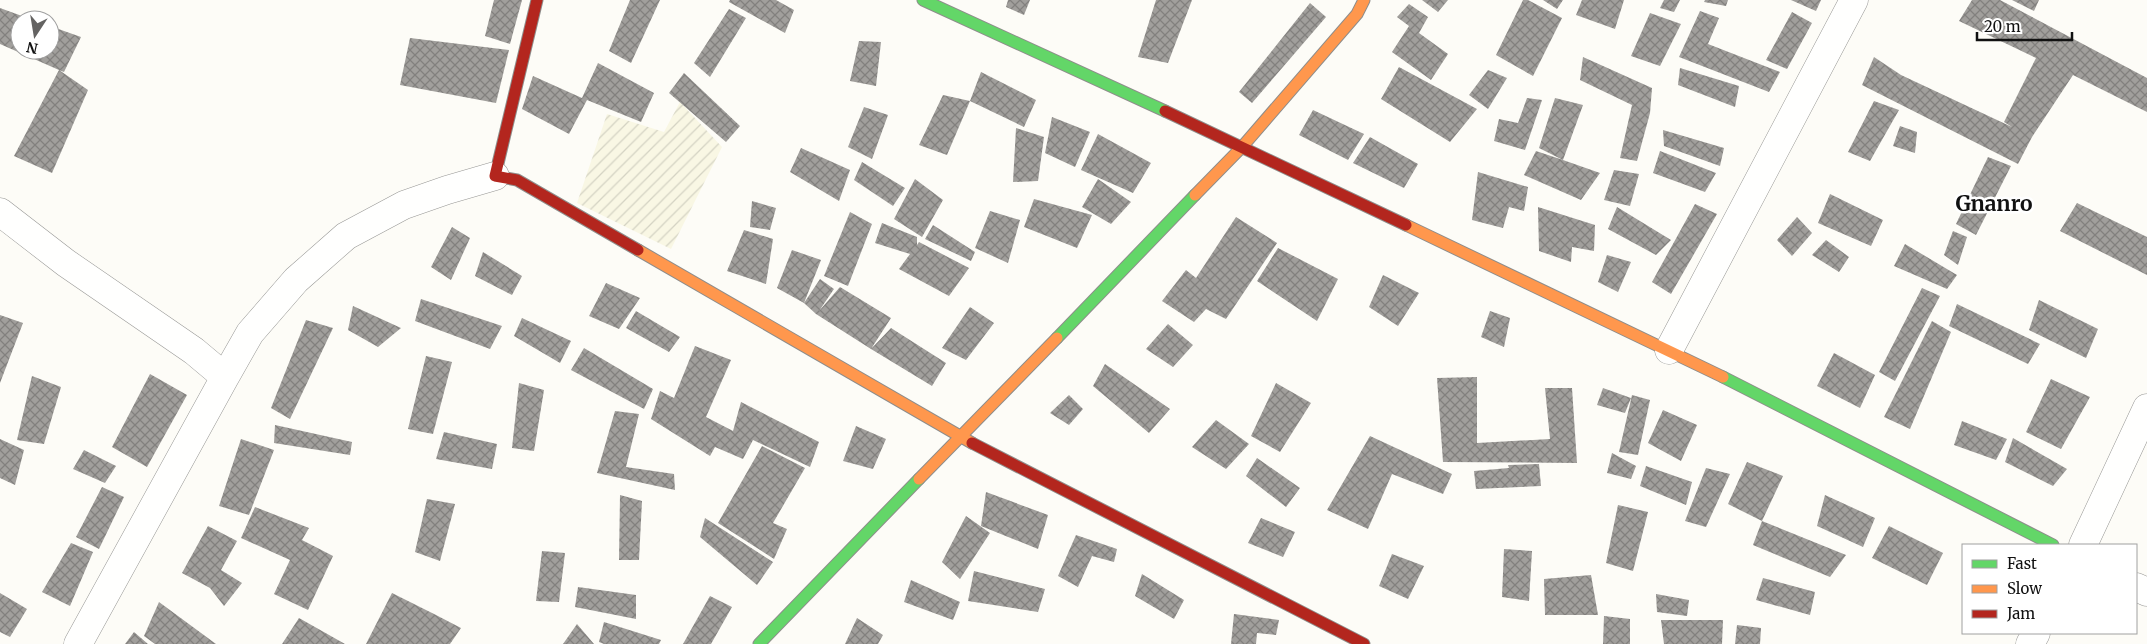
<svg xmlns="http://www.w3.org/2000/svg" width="2147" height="644" font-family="Merriweather,serif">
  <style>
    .farmland { fill: url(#farmland-furrows) }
    .building { fill: url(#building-cross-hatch) }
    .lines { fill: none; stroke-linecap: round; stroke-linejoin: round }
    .street-casing { stroke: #979795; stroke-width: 29 }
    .fast-casing { stroke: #8e8d8b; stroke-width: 13 }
    .slow-casing { stroke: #8e8d8b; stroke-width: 13 }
    .jam-casing { stroke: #8e8d8b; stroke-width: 13 }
    .street { stroke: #fffffe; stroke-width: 28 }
    .fast { stroke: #63d668; stroke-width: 11 }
    .slow { stroke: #ff974d; stroke-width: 11 }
    .jam { stroke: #b3261e; stroke-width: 11 }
    .labels { text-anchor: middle; stroke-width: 5; stroke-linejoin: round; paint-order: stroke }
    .district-label { font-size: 21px; font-weight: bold; fill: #111; stroke: #fff }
  </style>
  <defs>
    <pattern id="farmland-furrows" width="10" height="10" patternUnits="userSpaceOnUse" patternTransform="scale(1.25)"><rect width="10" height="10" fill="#f9f7e4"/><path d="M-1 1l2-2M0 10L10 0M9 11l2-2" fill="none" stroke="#d4d3c3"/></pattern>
    <pattern id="building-cross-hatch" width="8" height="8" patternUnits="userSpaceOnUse" patternTransform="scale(1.25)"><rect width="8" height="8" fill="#a19f9c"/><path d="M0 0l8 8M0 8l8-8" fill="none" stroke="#82807e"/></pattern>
  </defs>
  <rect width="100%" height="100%" fill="#fdfcf7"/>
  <path class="farmland" d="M 680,102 L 722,147 L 671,249 L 577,203 L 607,114 L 664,132 Z"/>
  <path class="building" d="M 494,0 L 522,0 L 510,44 L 485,36 Z
    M 630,0 L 660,0 L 631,63 L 609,51 Z
    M 730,0 L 776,0 L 794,10 L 785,33 L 729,2 Z
    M 1008,0 L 1030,0 L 1024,15 L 1006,7 Z
    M 1156,0 L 1192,0 L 1168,63 L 1138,57 Z
    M 1422,0 L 1448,0 L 1438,12 Z
    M 1523,0 L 1528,0 L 1562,18 L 1533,76 L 1496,55 Z
    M 1543,0 L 1563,0 L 1557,9 Z
    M 1582,0 L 1624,0 L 1615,29 L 1576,15 Z
    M 1664,0 L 1680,0 L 1674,12 L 1660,8 Z
    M 1705,0 L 1728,0 L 1726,6 L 1704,2 Z
    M 1791,0 L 1821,0 L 1816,11 Z
    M 1972,0 L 2000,0 L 2147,78 L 2147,112 L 2073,75 L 2032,137 L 2018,164 L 1862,85 L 1874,57 L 1901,75 L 2012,127 L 2004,122 L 2036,58 L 1959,21 Z
    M 2012,0 L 2039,0 L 2034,11 Z
    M 1310,3 L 1326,17 L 1252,103 L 1239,92 Z
    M 1409,4 L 1428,17 L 1419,33 L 1448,54 L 1431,80 L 1392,52 L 1409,26 L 1397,17 Z
    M 0,8 L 33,20 L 20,20 L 20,50 L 50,50 L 50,26 L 81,37 L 64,72 L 59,70 L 88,90 L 52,173 L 14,156 L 59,70 L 0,44 Z
    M 729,9 L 746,18 L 710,77 L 694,63 Z
    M 1700,11 L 1719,18 L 1708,44 L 1780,72 L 1769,92 L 1679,57 Z
    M 1792,12 L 1812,23 L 1787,69 L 1766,60 Z
    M 1650,13 L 1681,24 L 1660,66 L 1631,56 Z
    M 410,38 L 509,50 L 496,103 L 400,85 Z
    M 859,41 L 881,42 L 876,86 L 850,81 Z
    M 1583,57 L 1652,88 L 1650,113 L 1637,161 L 1620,158 L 1632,105 L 1580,80 Z
    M 598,63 L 654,93 L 641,122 L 587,100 L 569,134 L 522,109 L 533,76 L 582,98 Z
    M 1399,67 L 1477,109 L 1450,142 L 1381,99 Z
    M 1680,68 L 1739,86 L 1735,107 L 1678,85 Z
    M 1488,70 L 1507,78 L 1488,109 L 1469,95 Z
    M 981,72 L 1036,100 L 1024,127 L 970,101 Z
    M 684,73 L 740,126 L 726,142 L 669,93 Z
    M 943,95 L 970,101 L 947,155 L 919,145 Z
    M 1527,98 L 1542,100 L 1525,150 L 1494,141 L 1499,119 L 1518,123 Z
    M 1555,98 L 1583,105 L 1563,160 L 1539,148 Z
    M 1874,101 L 1899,110 L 1870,161 L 1848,152 Z
    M 864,107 L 888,115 L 872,159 L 848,147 Z
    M 1313,110 L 1364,134 L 1348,160 L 1299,135 Z
    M 1052,117 L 1090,132 L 1075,167 L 1045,153 Z
    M 1900,126 L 1917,132 L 1915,153 L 1893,146 Z
    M 1016,128 L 1044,137 L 1038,181 L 1013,182 Z
    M 1663,130 L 1724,148 L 1720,166 L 1664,146 Z
    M 1098,134 L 1151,163 L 1133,193 L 1081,170 Z
    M 1370,137 L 1418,164 L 1404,188 L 1353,163 Z
    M 801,148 L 850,170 L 839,201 L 790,172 Z
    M 1536,151 L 1563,160 L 1600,173 L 1581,200 L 1524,175 Z
    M 1660,151 L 1716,173 L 1705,192 L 1653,173 Z
    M 1988,157 L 2011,166 L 1976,235 L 1956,224 Z
    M 862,162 L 905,188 L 893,206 L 854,180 Z
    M 1614,170 L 1639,174 L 1630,206 L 1604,200 Z
    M 1478,172 L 1528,187 L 1524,211 L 1509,207 L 1503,228 L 1472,220 Z
    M 915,179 L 943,200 L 922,237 L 894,219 Z
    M 1098,179 L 1131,202 L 1111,224 L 1082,207 Z
    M 1830,194 L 1883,220 L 1871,246 L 1818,223 Z
    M 1034,199 L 1092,215 L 1077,248 L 1024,227 Z
    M 752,201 L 776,208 L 770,230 L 750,227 Z
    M 2077,203 L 2147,237 L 2147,275 L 2060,231 Z
    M 1695,204 L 1717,214 L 1671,294 L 1652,282 Z
    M 1538,207 L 1595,225 L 1594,251 L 1572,247 L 1571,262 L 1539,251 Z
    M 1617,207 L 1671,240 L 1656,255 L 1608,229 Z
    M 990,211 L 1020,220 L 1008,263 L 975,248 Z
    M 850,212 L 872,224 L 848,286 L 824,276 Z
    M 1236,217 L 1277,243 L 1226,319 L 1206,309 L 1194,322 L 1162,301 L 1186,270 L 1196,278 Z
    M 1797,217 L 1812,233 L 1792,256 L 1777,240 Z
    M 882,223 L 917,237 L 917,245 L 919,242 L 969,268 L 949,296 L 899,269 L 910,254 L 875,243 Z
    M 933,225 L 975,252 L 971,261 L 925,239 Z
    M 452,227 L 470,238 L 451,280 L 431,267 Z
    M 744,230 L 773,239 L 766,284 L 727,271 Z
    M 1953,231 L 1967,237 L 1958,265 L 1944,255 Z
    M 1826,240 L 1849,257 L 1839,272 L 1812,255 Z
    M 1905,244 L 1957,275 L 1947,289 L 1894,266 Z
    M 1278,248 L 1338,279 L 1317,321 L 1257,281 Z
    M 792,250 L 821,260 L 804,303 L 820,279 L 834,289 L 819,311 L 840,287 L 891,318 L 871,349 L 891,328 L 946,363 L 932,386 L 871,349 L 816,314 L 804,303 L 777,288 Z
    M 483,252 L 522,276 L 512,295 L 475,276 Z
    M 1607,255 L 1631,262 L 1618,292 L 1598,282 Z
    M 1383,275 L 1419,293 L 1398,326 L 1369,307 Z
    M 606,283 L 640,298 L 619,329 L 589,316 Z
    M 1922,288 L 1940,296 L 1895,381 L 1879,372 Z
    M 421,299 L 502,326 L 490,349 L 415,321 Z
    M 2039,300 L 2098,329 L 2086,358 L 2029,330 Z
    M 1957,304 L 2040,344 L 2028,364 L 1949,326 Z
    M 353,306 L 401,328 L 378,347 L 348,330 Z
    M 970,307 L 994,323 L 966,360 L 942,348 Z
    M 636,311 L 680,337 L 669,352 L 626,328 Z
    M 1490,311 L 1510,318 L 1504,347 L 1481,337 Z
    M 0,315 L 23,323 L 0,383 Z
    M 522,318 L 571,341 L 560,363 L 514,336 Z
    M 306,320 L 333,328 L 290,419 L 271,408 Z
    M 1932,321 L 1951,332 L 1910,429 L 1884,417 Z
    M 1168,324 L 1193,345 L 1173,367 L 1146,349 Z
    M 695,346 L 731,360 L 706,417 L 733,431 L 741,402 L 819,442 L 810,467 L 753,440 L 743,459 L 715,447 L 710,456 L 651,419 L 660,391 L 674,398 Z
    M 584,348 L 653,389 L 644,409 L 571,370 Z
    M 1834,353 L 1875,375 L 1860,408 L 1817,386 Z
    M 426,356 L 452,362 L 433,434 L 408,429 Z
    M 1105,364 L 1170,409 L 1149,433 L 1093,386 Z
    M 150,374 L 187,395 L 147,467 L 112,447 Z
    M 32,376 L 61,387 L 44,444 L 17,440 Z
    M 1477,377 L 1477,443 L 1550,439 L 1545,388 L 1572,388 L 1577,463 L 1443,462 L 1437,378 Z
    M 2051,379 L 2090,397 L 2061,449 L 2026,432 Z
    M 519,383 L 544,390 L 534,451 L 512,448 Z
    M 1276,383 L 1311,403 L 1280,452 L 1251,436 Z
    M 1603,388 L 1631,398 L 1625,413 L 1597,405 Z
    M 1069,395 L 1083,409 L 1069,425 L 1050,413 Z
    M 1632,395 L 1650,400 L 1638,455 L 1619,452 Z
    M 1663,410 L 1697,425 L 1681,461 L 1648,443 Z
    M 615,411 L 639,414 L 626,467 L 674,474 L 675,490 L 597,473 Z
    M 1216,420 L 1249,444 L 1226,469 L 1192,447 Z
    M 1962,421 L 2007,439 L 1996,460 L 1954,445 Z
    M 275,425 L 352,442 L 350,455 L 274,443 Z
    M 856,426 L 886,439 L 873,469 L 843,461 Z
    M 444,432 L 497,444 L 492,469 L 436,459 Z
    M 1370,436 L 1452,474 L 1443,494 L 1392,474 L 1368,529 L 1327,510 Z
    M 2013,438 L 2067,469 L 2053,486 L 2005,462 Z
    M 0,439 L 24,450 L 15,485 L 0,478 Z
    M 241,439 L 274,450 L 249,515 L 219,506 Z
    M 762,446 L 805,468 L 773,523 L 787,529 L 774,559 L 718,523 Z
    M 84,450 L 116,466 L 105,483 L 73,469 Z
    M 1612,453 L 1636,466 L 1631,479 L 1607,473 Z
    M 1257,458 L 1300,488 L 1286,507 L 1246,476 Z
    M 1747,462 L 1783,476 L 1762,521 L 1846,555 L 1830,577 L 1753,545 L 1762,521 L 1728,504 Z
    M 1539,464 L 1541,486 L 1476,489 L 1474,471 L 1509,468 L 1508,465 Z
    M 1646,466 L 1692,482 L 1686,505 L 1640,486 Z
    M 1706,468 L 1730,474 L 1706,527 L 1685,521 Z
    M 102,487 L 124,497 L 99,549 L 76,537 Z
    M 986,492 L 1048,515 L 1038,549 L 981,526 Z
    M 620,495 L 642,501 L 639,560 L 619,560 Z
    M 1825,495 L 1875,518 L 1863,547 L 1817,526 Z
    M 427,499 L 455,504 L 440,561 L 415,552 Z
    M 1618,505 L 1648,512 L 1633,571 L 1606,563 Z
    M 255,507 L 309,528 L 302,540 L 333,556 L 308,610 L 274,594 L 290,560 L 241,538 Z
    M 966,516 L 990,533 L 960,579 L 942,562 Z
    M 705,518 L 773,562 L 757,585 L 700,537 Z
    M 1261,518 L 1295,532 L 1283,557 L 1248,543 Z
    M 208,526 L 237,541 L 221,570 L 242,583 L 224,606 L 210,588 L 182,573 Z
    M 1889,526 L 1943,553 L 1927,585 L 1872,558 Z
    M 1076,535 L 1117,549 L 1114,562 L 1092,556 L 1078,587 L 1058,576 Z
    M 71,543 L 93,552 L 70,606 L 42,592 Z
    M 1504,549 L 1532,551 L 1529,601 L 1502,597 Z
    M 542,551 L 565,553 L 559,602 L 536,601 Z
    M 1392,554 L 1424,566 L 1408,599 L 1379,586 Z
    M 974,571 L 1045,589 L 1038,612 L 968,601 Z
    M 1142,574 L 1184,600 L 1174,619 L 1135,596 Z
    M 1591,575 L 1598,615 L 1545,615 L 1544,579 Z
    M 1763,578 L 1815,592 L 1810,615 L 1756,600 Z
    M 911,580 L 960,602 L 953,620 L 904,602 Z
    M 578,587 L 636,595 L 636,619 L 575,607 Z
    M 0,593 L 27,609 L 10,637 L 0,632 Z
    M 392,593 L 436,615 L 461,628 L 450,644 L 366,644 Z
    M 1656,594 L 1689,600 L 1687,616 L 1657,612 Z
    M 710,596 L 732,607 L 711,644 L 683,644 Z
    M 159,602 L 216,644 L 155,644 L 144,636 Z
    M 1234,614 L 1279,620 L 1276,635 L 1257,633 L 1256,644 L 1231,644 Z
    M 1604,616 L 1630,619 L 1630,644 L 1603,644 Z
    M 299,618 L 345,644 L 282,644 Z
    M 857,618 L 883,635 L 878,644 L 845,644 Z
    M 1661,620 L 1723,620 L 1722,644 L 1664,644 Z
    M 604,622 L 661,640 L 659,644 L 604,644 L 599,642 Z
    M 577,624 L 594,644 L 563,644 Z
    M 1737,625 L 1761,628 L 1760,644 L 1735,644 Z
    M 134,632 L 148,644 L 125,644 Z"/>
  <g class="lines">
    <defs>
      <path id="street" d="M 0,212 L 66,263 L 194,351 L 225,377 L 78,644
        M 1669,350 L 1854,0
        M 225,377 L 250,333 L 296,280 L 346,236 L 404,205 L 447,190 L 495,176
        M 2083,545 L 2147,408
        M 2136,587 L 2147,592
        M 2030,644 L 2036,633"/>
      <path id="fast" d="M 923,0 L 1165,111
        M 1057,338 L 1195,195
        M 1723,377 L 2053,545
        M 759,644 L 919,479"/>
      <path id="slow" d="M 1195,195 L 1242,147 L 1357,14 L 1364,0
        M 1406,225 L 1723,377
        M 638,250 L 972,443
        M 919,479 L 1057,338"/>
      <path id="jam" d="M 537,0 L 495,176 L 517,180 L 638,250
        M 1165,111 L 1406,225
        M 972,443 L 1364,644"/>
    </defs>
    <use href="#street" class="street-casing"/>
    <use href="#fast" class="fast-casing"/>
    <use href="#slow" class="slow-casing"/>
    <use href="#jam" class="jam-casing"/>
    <use href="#street" class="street"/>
    <use href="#fast" class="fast"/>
    <use href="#slow" class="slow"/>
    <use href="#jam" class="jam"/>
  </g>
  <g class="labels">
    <g class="district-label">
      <text x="1994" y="211">Gnanro</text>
    </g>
  </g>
  <rect x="1962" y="544" width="175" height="90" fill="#ffffff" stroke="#a0a0a0"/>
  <rect x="1972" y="560" width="25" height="8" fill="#63d668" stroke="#a0a0a0"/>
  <text x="2007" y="569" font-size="15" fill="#111111">Fast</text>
  <rect x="1972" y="585" width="25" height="8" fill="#ff974d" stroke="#a0a0a0"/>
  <text x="2007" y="594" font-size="15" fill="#111111">Slow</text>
  <rect x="1972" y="610" width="25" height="8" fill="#b3261e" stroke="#a0a0a0"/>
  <text x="2007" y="619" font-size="15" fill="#111111">Jam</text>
  <g transform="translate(35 35) rotate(192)"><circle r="24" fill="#ffffff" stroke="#a0a0a0"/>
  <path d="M0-4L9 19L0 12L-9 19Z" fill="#646362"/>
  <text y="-8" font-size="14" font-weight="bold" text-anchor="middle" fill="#111111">N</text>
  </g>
  <path d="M1977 32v8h95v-8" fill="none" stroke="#111111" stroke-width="2.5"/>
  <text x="1984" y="32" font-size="15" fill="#111111" stroke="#ffffff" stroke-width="4" paint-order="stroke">20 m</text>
</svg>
